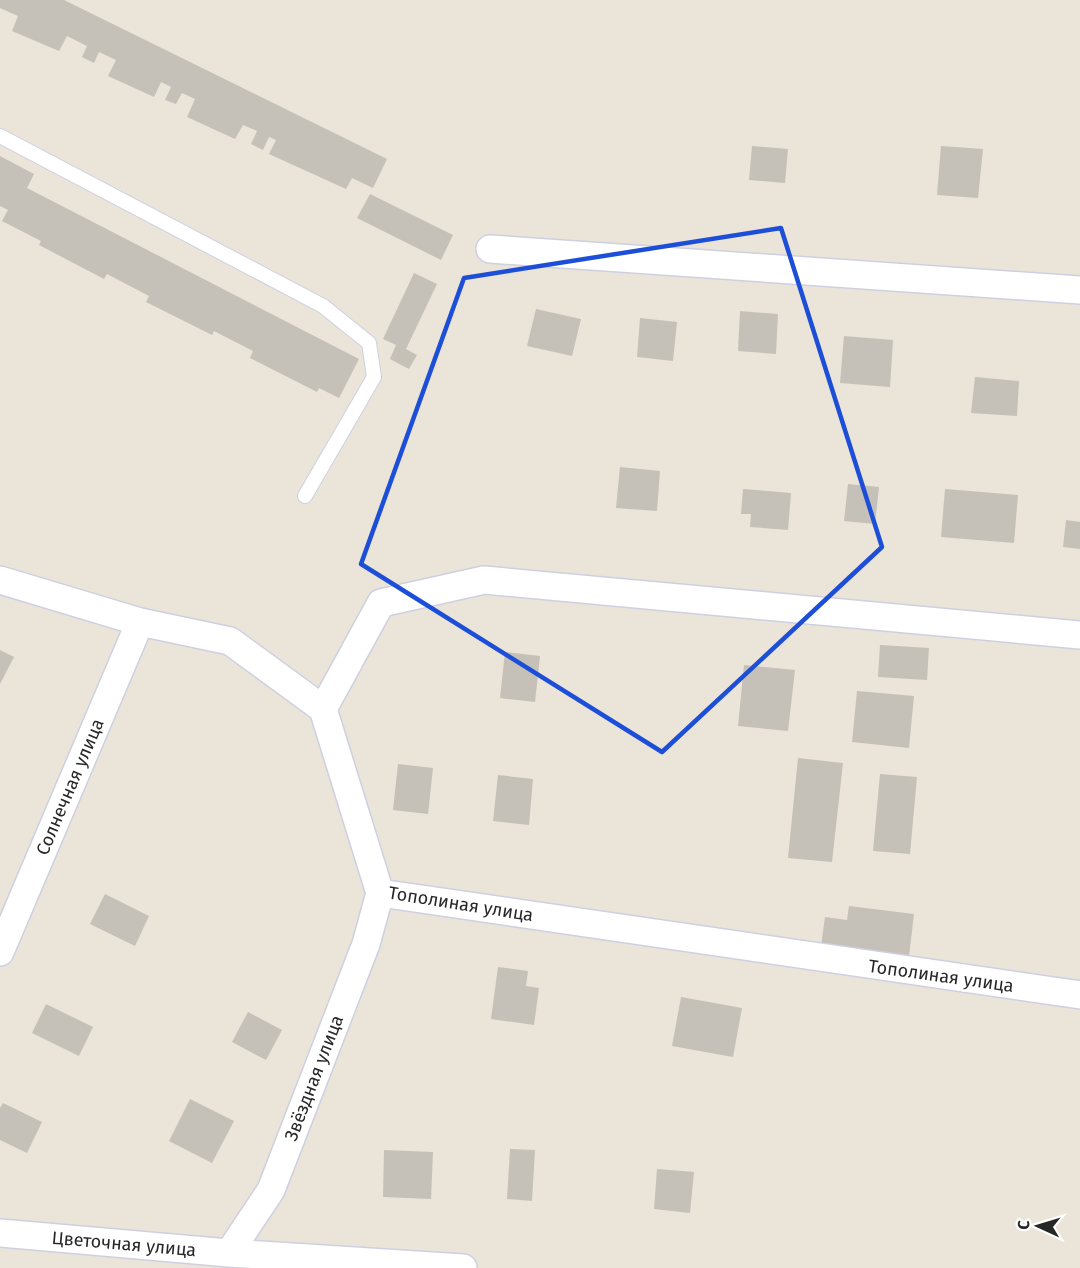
<svg xmlns="http://www.w3.org/2000/svg" width="1080" height="1268" font-family="'Fira Sans',sans-serif">
  <style>
    .building { fill: #c5c1b9 }
    .lines { fill: none; stroke-linecap: round; stroke-linejoin: round }
    .service-casing { stroke: #ced0e1; stroke-width: 16 }
    .minor-casing { stroke: #ced0e1; stroke-width: 30 }
    .service { stroke: #fff; stroke-width: 14 }
    .minor { stroke: #fff; stroke-width: 27 }
    .marked { fill: none; stroke: #1d4ed8; stroke-width: 4.5; stroke-linejoin: round }
    .labels { text-anchor: middle; stroke-width: 5; stroke-linejoin: round; paint-order: stroke }
    .street-label { font-size: 18px; fill: #272727; stroke: #fff }
  </style>
  <rect width="100%" height="100%" fill="#eae4d9"/>
  <path class="building" d="M 0,0 L 64,0 L 387,159 L 373,188 L 352,178 L 346,189 L 269,154 L 276,140 L 269,137 L 263,150 L 251,144 L 257,131 L 243,125 L 235,139 L 187,117 L 195,99 L 182,93 L 176,104 L 165,100 L 171,87 L 161,82 L 154,97 L 108,76 L 116,60 L 99,52 L 94,63 L 82,57 L 87,46 L 67,36 L 59,51 L 12,31 L 18,16 L 0,8 Z
    M 752,146 L 788,149 L 785,183 L 749,180 Z
    M 941,146 L 983,149 L 978,198 L 937,195 Z
    M 0,156 L 34,174 L 27,188 L 359,359 L 339,398 L 319,388 L 317,392 L 250,358 L 253,351 L 214,331 L 212,335 L 146,302 L 149,296 L 107,274 L 104,279 L 39,245 L 41,241 L 2,221 L 8,210 L 0,206 Z
    M 370,194 L 453,235 L 441,260 L 357,218 Z
    M 414,273 L 437,284 L 406,349 L 417,355 L 409,369 L 390,359 L 396,345 L 383,339 Z
    M 536,309 L 581,319 L 572,356 L 527,346 Z
    M 740,311 L 778,314 L 776,354 L 738,351 Z
    M 640,318 L 677,322 L 673,361 L 637,357 Z
    M 844,336 L 893,340 L 890,387 L 840,383 Z
    M 975,377 L 1019,381 L 1017,416 L 971,413 Z
    M 620,467 L 660,471 L 657,511 L 616,508 Z
    M 848,484 L 879,487 L 875,524 L 844,521 Z
    M 743,489 L 791,493 L 788,530 L 750,527 L 751,514 L 741,514 Z
    M 945,489 L 1018,495 L 1014,543 L 941,537 Z
    M 1066,520 L 1080,522 L 1080,549 L 1063,547 Z
    M 880,645 L 929,648 L 927,680 L 878,677 Z
    M 0,650 L 14,657 L 0,684 Z
    M 505,652 L 540,656 L 535,702 L 500,698 Z
    M 744,665 L 795,670 L 788,731 L 738,726 Z
    M 857,691 L 914,696 L 909,748 L 852,742 Z
    M 798,758 L 843,763 L 832,862 L 788,858 Z
    M 398,764 L 433,768 L 428,814 L 393,810 Z
    M 880,774 L 917,777 L 910,854 L 873,851 Z
    M 498,775 L 533,779 L 529,825 L 493,821 Z
    M 105,894 L 149,916 L 135,946 L 90,924 Z
    M 849,906 L 914,914 L 909,956 L 821,946 L 825,917 L 847,920 Z
    M 498,967 L 528,971 L 526,986 L 539,988 L 534,1025 L 491,1019 Z
    M 681,997 L 742,1008 L 733,1057 L 672,1046 Z
    M 46,1004 L 93,1027 L 79,1056 L 32,1033 Z
    M 248,1012 L 282,1030 L 266,1060 L 232,1042 Z
    M 190,1099 L 234,1121 L 212,1163 L 169,1141 Z
    M 3,1103 L 42,1122 L 27,1153 L 0,1140 L 0,1108 Z
    M 510,1149 L 535,1150 L 532,1201 L 507,1199 Z
    M 384,1150 L 433,1152 L 431,1199 L 383,1197 Z
    M 657,1169 L 694,1172 L 690,1213 L 654,1209 Z"/>
  <g class="lines">
    <defs>
      <path id="service" d="M 0,136 L 323,306 L 369,343 L 374,377 L 305,496"/>
      <path id="minor" d="M 490,249 L 1080,290
        M 0,580 L 140,622 L 230,641 L 323,709 L 380,893 L 1080,995
        M 323,709 L 381,603 L 484,580 L 1080,635
        M 0,952 L 140,622
        M 0,1233 L 229,1253 L 463,1268
        M 229,1253 L 271,1190 L 366,944 L 380,893"/>
    </defs>
    <use href="#service" class="service-casing"/>
    <use href="#minor" class="minor-casing"/>
    <use href="#service" class="service"/>
    <use href="#minor" class="minor"/>
  </g>
  <path class="marked" d="M 781,228 L 882,547 L 662,752 L 361,564 L 464,278 Z"/>
  <g class="labels">
    <g class="street-label">
      <text transform="translate(70 787) rotate(-67)" y="6">Солнечная улица</text>
      <text transform="translate(461 904) rotate(9)" y="6">Тополиная улица</text>
      <text transform="translate(941 976) rotate(8)" y="6">Тополиная улица</text>
      <text transform="translate(314 1078) rotate(-69)" y="6">Звёздная улица</text>
      <text transform="translate(124 1244) rotate(5)" y="6">Цветочная улица</text>
    </g>
  </g>
  <g transform="translate(1038 1226) rotate(274)" stroke="#ffffff" stroke-width="4.5" paint-order="stroke">
  <path d="M0-4.5L10 22L0 15L-10 22Z" fill="#272727"/>
  <text y="-9" font-size="16" font-weight="bold" text-anchor="middle" fill="#272727">С</text>
  </g>
</svg>
